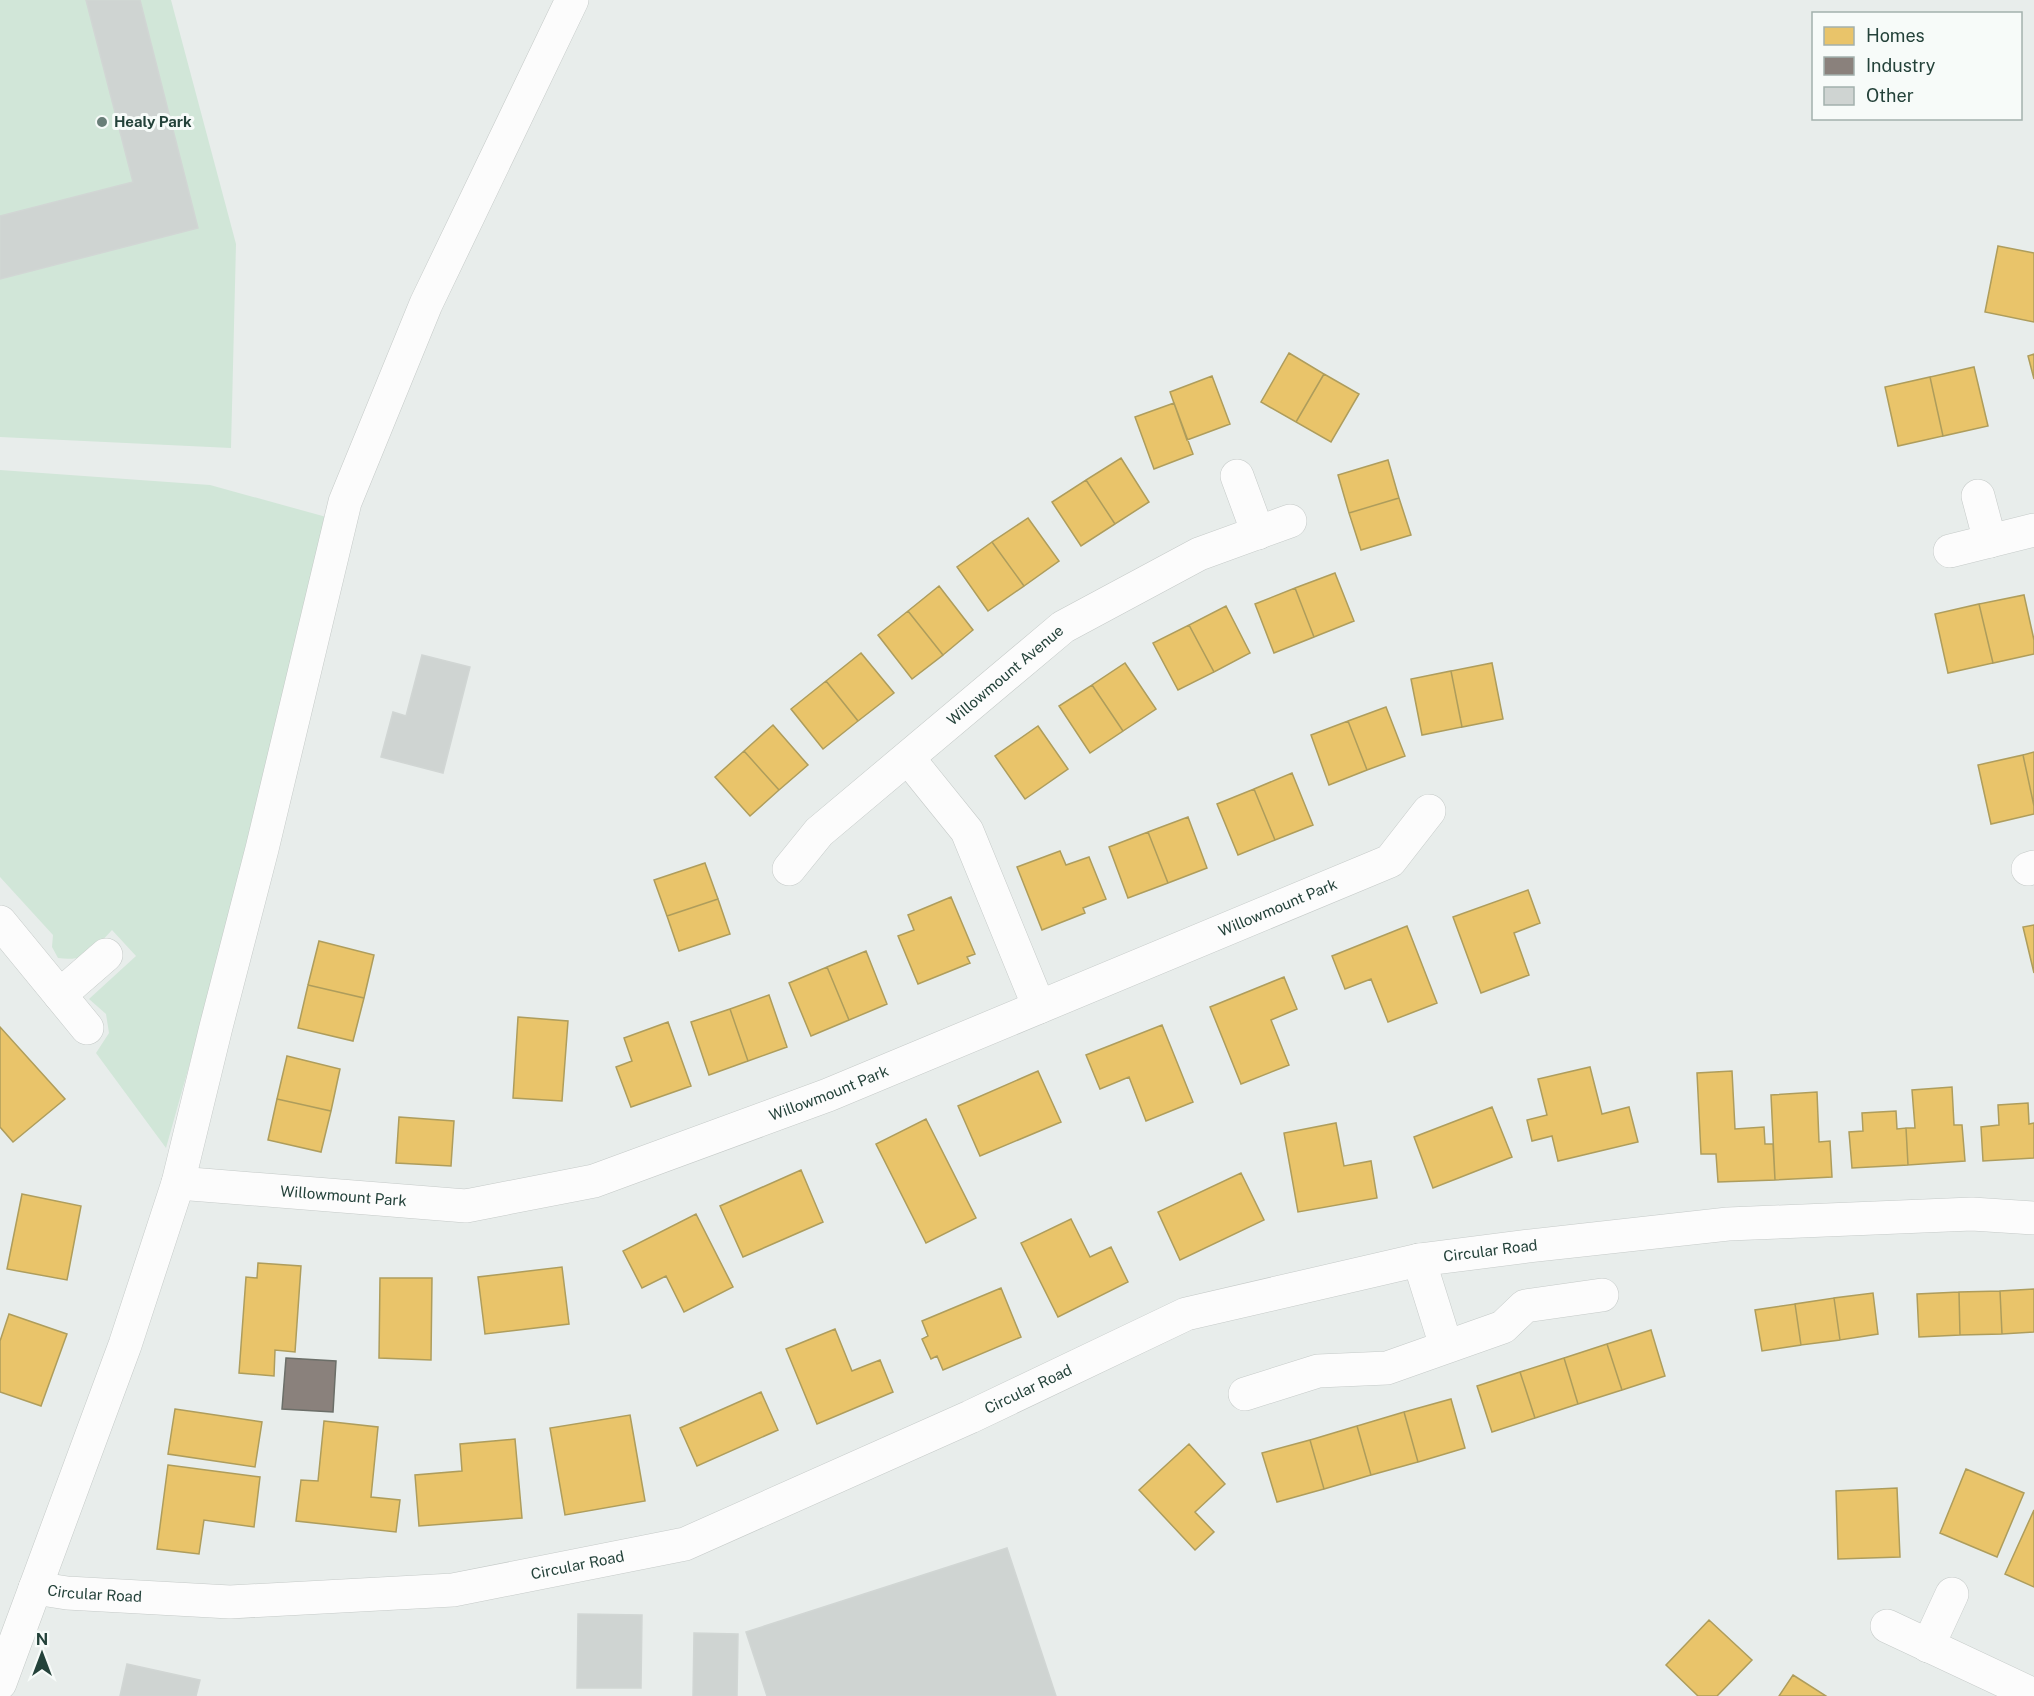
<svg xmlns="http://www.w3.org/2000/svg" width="2034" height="1696" font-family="'Public Sans',sans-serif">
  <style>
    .green { fill: #d1e6d8 }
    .homes { fill: #e9c46a; stroke: #ae9d5c; stroke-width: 1.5 }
    .industry { fill: #8a817c; stroke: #6b6e68; stroke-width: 1.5 }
    .building { fill: #cfd4d2; stroke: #d1d6d4; stroke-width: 1.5 }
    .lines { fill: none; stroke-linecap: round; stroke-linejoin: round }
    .minor-casing { stroke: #c5cac8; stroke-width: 34 }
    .minor { stroke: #fcfcfc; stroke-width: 33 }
    .poi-dot { fill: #697e78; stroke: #f7fbf9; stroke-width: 2 }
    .labels { text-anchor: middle; stroke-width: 6; stroke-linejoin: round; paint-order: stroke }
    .poi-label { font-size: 15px; font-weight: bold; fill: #24423a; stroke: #f7fbf9; text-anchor: start }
    .street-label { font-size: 15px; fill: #24423a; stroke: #f7fbf9 }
  </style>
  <rect width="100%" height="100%" fill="#e8edeb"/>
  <path class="green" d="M 0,0 L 171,0 L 236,244 L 231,448 L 0,437 Z
    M 0,470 L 210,485 L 330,518 L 205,1009 L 166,1148 L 96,1053 L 109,1033 L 106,1014 L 89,999 L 136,956 L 112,930 C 93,950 88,962 58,958 L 52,947 L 53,935 L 0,877 Z"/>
  <path class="homes" d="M 1998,246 L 2034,253 L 2034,322 L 1985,312 Z
    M 1289,353 L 1324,374 L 1296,422 L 1261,402 Z
    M 2034,354 L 2034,379 L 2028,356 Z
    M 1974,367 L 1988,426 L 1943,436 L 1930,377 Z
    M 1324,374 L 1359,394 L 1331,442 L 1296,422 Z
    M 1212,376 L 1230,424 L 1187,440 L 1170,392 Z
    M 1930,377 L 1943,436 L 1898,446 L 1885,387 Z
    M 1174,403 L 1193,454 L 1154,469 L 1135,417 Z
    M 1121,458 L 1149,502 L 1115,524 L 1086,480 Z
    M 1388,460 L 1399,498 L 1349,513 L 1338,475 Z
    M 1086,480 L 1115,524 L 1081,546 L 1052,502 Z
    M 1399,498 L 1411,535 L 1361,550 L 1349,513 Z
    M 1028,518 L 1059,561 L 1024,586 L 992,542 Z
    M 992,542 L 1024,586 L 988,611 L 957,567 Z
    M 1335,573 L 1354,621 L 1314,637 L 1295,588 Z
    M 939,586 L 973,630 L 943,655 L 908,611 Z
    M 1295,588 L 1314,637 L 1274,653 L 1255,604 Z
    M 2024,595 L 2034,640 L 2034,654 L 1993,663 L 1979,604 Z
    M 1979,604 L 1993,663 L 1948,673 L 1935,614 Z
    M 1226,606 L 1250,653 L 1214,672 L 1189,625 Z
    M 908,611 L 943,655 L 912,679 L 878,635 Z
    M 1189,625 L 1214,672 L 1178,690 L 1153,643 Z
    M 861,653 L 894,693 L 858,721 L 826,681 Z
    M 1125,663 L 1156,709 L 1123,731 L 1092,685 Z
    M 1492,663 L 1503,719 L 1462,727 L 1451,671 Z
    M 1451,671 L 1462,727 L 1422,735 L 1411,679 Z
    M 826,681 L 858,721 L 823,749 L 791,709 Z
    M 1092,685 L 1123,731 L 1090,753 L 1059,706 Z
    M 1386,707 L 1405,756 L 1367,770 L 1348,721 Z
    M 1348,721 L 1367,770 L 1329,785 L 1311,735 Z
    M 773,725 L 808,765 L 779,790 L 744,751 Z
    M 1038,726 L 1068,769 L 1025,799 L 995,756 Z
    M 744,751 L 779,790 L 750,816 L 715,777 Z
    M 2034,752 L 2034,806 L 2023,755 Z
    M 2023,755 L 2034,806 L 2034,814 L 1991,824 L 1978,765 Z
    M 1292,773 L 1313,825 L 1275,840 L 1254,789 Z
    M 1254,789 L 1275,840 L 1238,855 L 1217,804 Z
    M 1188,817 L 1207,868 L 1168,883 L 1148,832 Z
    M 1148,832 L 1168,883 L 1128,898 L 1109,847 Z
    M 1060,851 L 1066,865 L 1089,857 L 1106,899 L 1083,908 L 1085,913 L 1042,930 L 1017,867 Z
    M 705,863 L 718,899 L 667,916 L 654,880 Z
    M 1528,890 L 1540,923 L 1514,933 L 1529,975 L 1481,993 L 1453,917 Z
    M 951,897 L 975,954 L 967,957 L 970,963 L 918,984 L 898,936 L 914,930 L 908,915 Z
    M 718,899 L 730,934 L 679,951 L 667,916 Z
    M 2034,925 L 2034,973 L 2023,927 Z
    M 1407,926 L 1437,1003 L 1388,1022 L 1371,979 L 1345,989 L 1332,956 Z
    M 319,941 L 374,955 L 364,998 L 308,985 Z
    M 866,951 L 887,1004 L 849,1020 L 827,967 Z
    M 827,967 L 849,1020 L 811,1036 L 789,983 Z
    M 1284,977 L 1297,1009 L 1271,1020 L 1289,1065 L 1241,1084 L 1210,1007 Z
    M 308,985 L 364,998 L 353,1041 L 298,1028 Z
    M 769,995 L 787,1047 L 748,1061 L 730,1009 Z
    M 730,1009 L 748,1061 L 709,1075 L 691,1022 Z
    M 518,1017 L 568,1021 L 562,1101 L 513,1098 Z
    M 668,1022 L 691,1086 L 631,1107 L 616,1067 L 632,1061 L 624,1038 Z
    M 1162,1025 L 1193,1102 L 1146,1121 L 1129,1077 L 1100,1089 L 1086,1055 Z
    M 0,1027 L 65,1099 L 13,1142 L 0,1127 Z
    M 287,1056 L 340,1069 L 331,1111 L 277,1099 Z
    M 1590,1067 L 1602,1114 L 1629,1107 L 1638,1142 L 1558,1161 L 1552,1136 L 1532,1141 L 1527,1120 L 1547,1115 L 1538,1079 Z
    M 1038,1071 L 1061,1122 L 980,1156 L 958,1106 Z
    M 1732,1071 L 1735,1129 L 1764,1127 L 1765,1144 L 1773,1144 L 1775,1180 L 1718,1182 L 1716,1154 L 1701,1154 L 1697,1073 Z
    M 1952,1087 L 1954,1125 L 1962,1125 L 1965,1161 L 1908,1165 L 1906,1128 L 1915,1128 L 1912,1090 Z
    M 1817,1092 L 1819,1142 L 1830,1141 L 1832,1177 L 1775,1180 L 1771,1095 Z
    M 277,1099 L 331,1111 L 321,1152 L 268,1140 Z
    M 2028,1103 L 2029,1124 L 2034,1123 L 2034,1158 L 1983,1161 L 1981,1127 L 1999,1125 L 1998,1105 Z
    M 1492,1107 L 1512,1157 L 1433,1188 L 1414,1137 Z
    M 1896,1111 L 1897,1129 L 1906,1128 L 1908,1165 L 1852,1168 L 1849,1132 L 1863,1131 L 1862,1113 Z
    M 399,1117 L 454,1121 L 451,1166 L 396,1163 Z
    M 926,1119 L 976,1218 L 926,1243 L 876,1144 Z
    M 1336,1123 L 1344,1166 L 1371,1161 L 1377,1198 L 1298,1212 L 1284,1133 Z
    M 801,1170 L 823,1222 L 743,1257 L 720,1206 Z
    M 1241,1173 L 1264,1220 L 1180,1260 L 1158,1212 Z
    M 22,1194 L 81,1206 L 67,1280 L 7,1269 Z
    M 696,1214 L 733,1287 L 684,1312 L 666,1276 L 642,1288 L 623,1251 Z
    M 1071,1219 L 1090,1257 L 1111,1247 L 1128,1282 L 1058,1317 L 1021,1243 Z
    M 258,1263 L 301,1266 L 295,1352 L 275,1350 L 274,1376 L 239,1373 L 246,1277 L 257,1278 Z
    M 562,1267 L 569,1324 L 485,1334 L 478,1277 Z
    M 380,1278 L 432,1278 L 431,1360 L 379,1358 Z
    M 1001,1288 L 1021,1337 L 943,1370 L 937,1356 L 931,1359 L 922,1339 L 928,1336 L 922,1321 Z
    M 2034,1289 L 2034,1332 L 2002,1334 L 2000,1291 Z
    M 2000,1291 L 2002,1334 L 1960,1335 L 1959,1292 Z
    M 1959,1292 L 1960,1335 L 1919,1337 L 1917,1294 Z
    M 1873,1293 L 1878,1334 L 1840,1340 L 1834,1298 Z
    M 1834,1298 L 1840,1340 L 1801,1345 L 1795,1304 Z
    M 1795,1304 L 1801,1345 L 1762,1351 L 1755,1310 Z
    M 9,1314 L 67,1334 L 41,1406 L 0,1392 L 0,1341 Z
    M 835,1329 L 852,1371 L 880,1360 L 893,1392 L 817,1424 L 786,1349 Z
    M 1651,1330 L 1665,1376 L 1622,1390 L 1607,1344 Z
    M 1607,1344 L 1622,1390 L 1578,1404 L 1564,1358 Z
    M 1564,1358 L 1578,1404 L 1535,1418 L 1520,1372 Z
    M 1520,1372 L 1535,1418 L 1492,1432 L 1477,1386 Z
    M 761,1392 L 778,1430 L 697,1466 L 680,1428 Z
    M 1451,1399 L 1465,1448 L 1418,1462 L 1404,1412 Z
    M 175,1409 L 262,1422 L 255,1467 L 168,1454 Z
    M 1404,1412 L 1418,1462 L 1371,1475 L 1357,1426 Z
    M 630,1415 L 645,1501 L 565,1515 L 550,1428 Z
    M 324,1421 L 378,1427 L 371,1497 L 400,1500 L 396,1532 L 296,1521 L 301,1480 L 318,1481 Z
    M 1357,1426 L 1371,1475 L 1324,1489 L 1310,1440 Z
    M 515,1439 L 522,1518 L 419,1526 L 415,1475 L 462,1471 L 460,1444 Z
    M 1310,1440 L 1324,1489 L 1277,1502 L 1262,1453 Z
    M 1189,1444 L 1225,1484 L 1195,1512 L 1214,1532 L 1195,1550 L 1139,1490 Z
    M 168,1465 L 260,1477 L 254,1527 L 204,1520 L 199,1554 L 157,1549 Z
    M 1966,1469 L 2024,1493 L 1997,1557 L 1940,1533 Z
    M 1897,1488 L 1900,1557 L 1838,1559 L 1836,1491 Z
    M 2034,1510 L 2034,1587 L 2005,1574 Z
    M 1709,1620 L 1752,1660 L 1717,1696 L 1698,1696 L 1666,1665 Z
    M 1793,1675 L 1826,1696 L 1779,1696 Z"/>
  <path class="industry" d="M 286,1358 L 336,1361 L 333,1412 L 282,1409 Z"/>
  <path class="building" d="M 86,0 L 140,0 L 198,228 L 0,279 L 0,216 L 133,182 Z
    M 422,655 L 470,667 L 443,773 L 381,757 L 393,712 L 406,716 Z
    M 1007,1548 L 1056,1696 L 767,1696 L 746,1632 Z
    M 578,1614 L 642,1615 L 641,1688 L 577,1688 Z
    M 694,1633 L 738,1634 L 737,1696 L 693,1696 Z
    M 127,1664 L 200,1680 L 196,1696 L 120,1696 Z"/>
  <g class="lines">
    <defs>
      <g id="minor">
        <path d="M 1237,476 L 1258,533"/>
        <path d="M 1978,496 L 1990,541"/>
        <path d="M 1950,551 L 2034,530"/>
        <path d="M 908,758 L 967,831 L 1039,1007"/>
        <path id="s1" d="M 789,869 L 819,832 L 1063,627 L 1199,554 L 1290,521"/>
        <path d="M 2028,869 L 2034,867"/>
        <path d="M 0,922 L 87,1028"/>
        <path d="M 60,995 L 106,955"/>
        <path id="s2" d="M 178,1183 L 466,1206 L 594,1181 L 828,1095 L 1390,861 L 1429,811"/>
        <path d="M 1419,1260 L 1446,1346"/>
        <path d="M 1245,1394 L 1318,1371 L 1387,1368 L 1503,1327 L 1525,1306 L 1602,1295"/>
        <path id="s3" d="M 35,1588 L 67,1593 L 230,1602 L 453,1590 L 685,1544 L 970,1417 L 1186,1314 L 1419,1260 L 1529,1246 L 1728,1224 L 1972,1214 L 2034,1218"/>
        <path d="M 1887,1626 L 2034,1695"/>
        <path d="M 1928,1646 L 1952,1594"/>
        <path d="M 0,1683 L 125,1345 L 178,1183 L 216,1027 L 262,849 L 345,502 L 426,304 L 572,0"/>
      </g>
    </defs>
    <use href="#minor" class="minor-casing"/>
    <use href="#minor" class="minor"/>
  </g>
  <circle class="poi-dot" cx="102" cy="122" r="6"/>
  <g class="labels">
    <g class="poi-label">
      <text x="114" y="127">Healy Park</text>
    </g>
    <g class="street-label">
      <text dy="5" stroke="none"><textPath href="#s1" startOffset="291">Willowmount Avenue</textPath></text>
      <text dy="5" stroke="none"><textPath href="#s2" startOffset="1156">Willowmount Park</textPath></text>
      <text dy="5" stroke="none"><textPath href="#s2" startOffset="670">Willowmount Park</textPath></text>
      <text dy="5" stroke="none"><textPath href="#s2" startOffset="166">Willowmount Park</textPath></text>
      <text dy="5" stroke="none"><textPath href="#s3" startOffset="1518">Circular Road</textPath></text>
      <text dy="5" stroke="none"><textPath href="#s3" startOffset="1032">Circular Road</textPath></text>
      <text dy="5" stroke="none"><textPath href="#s3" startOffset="546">Circular Road</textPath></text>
      <text dy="5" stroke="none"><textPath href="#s3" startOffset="60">Circular Road</textPath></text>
    </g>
  </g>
  <rect x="1812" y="12" width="210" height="108" fill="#f7fbf9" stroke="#a3b1ad" stroke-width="1.5"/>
  <rect x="1824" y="27" width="30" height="18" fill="#e9c46a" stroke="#a3b1ad" stroke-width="1.5"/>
  <text x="1866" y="42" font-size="18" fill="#24423a">Homes</text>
  <rect x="1824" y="57" width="30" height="18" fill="#8a817c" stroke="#a3b1ad" stroke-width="1.5"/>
  <text x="1866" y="72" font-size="18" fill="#24423a">Industry</text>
  <rect x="1824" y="87" width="30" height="18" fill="#cfd4d2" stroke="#a3b1ad" stroke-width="1.5"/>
  <text x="1866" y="102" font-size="18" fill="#24423a">Other</text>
  <g transform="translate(42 1654)" stroke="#f7fbf9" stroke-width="4.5" paint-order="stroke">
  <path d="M0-4.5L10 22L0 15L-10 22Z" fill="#24423a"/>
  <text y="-9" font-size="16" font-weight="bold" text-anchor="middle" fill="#24423a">N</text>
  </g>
</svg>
